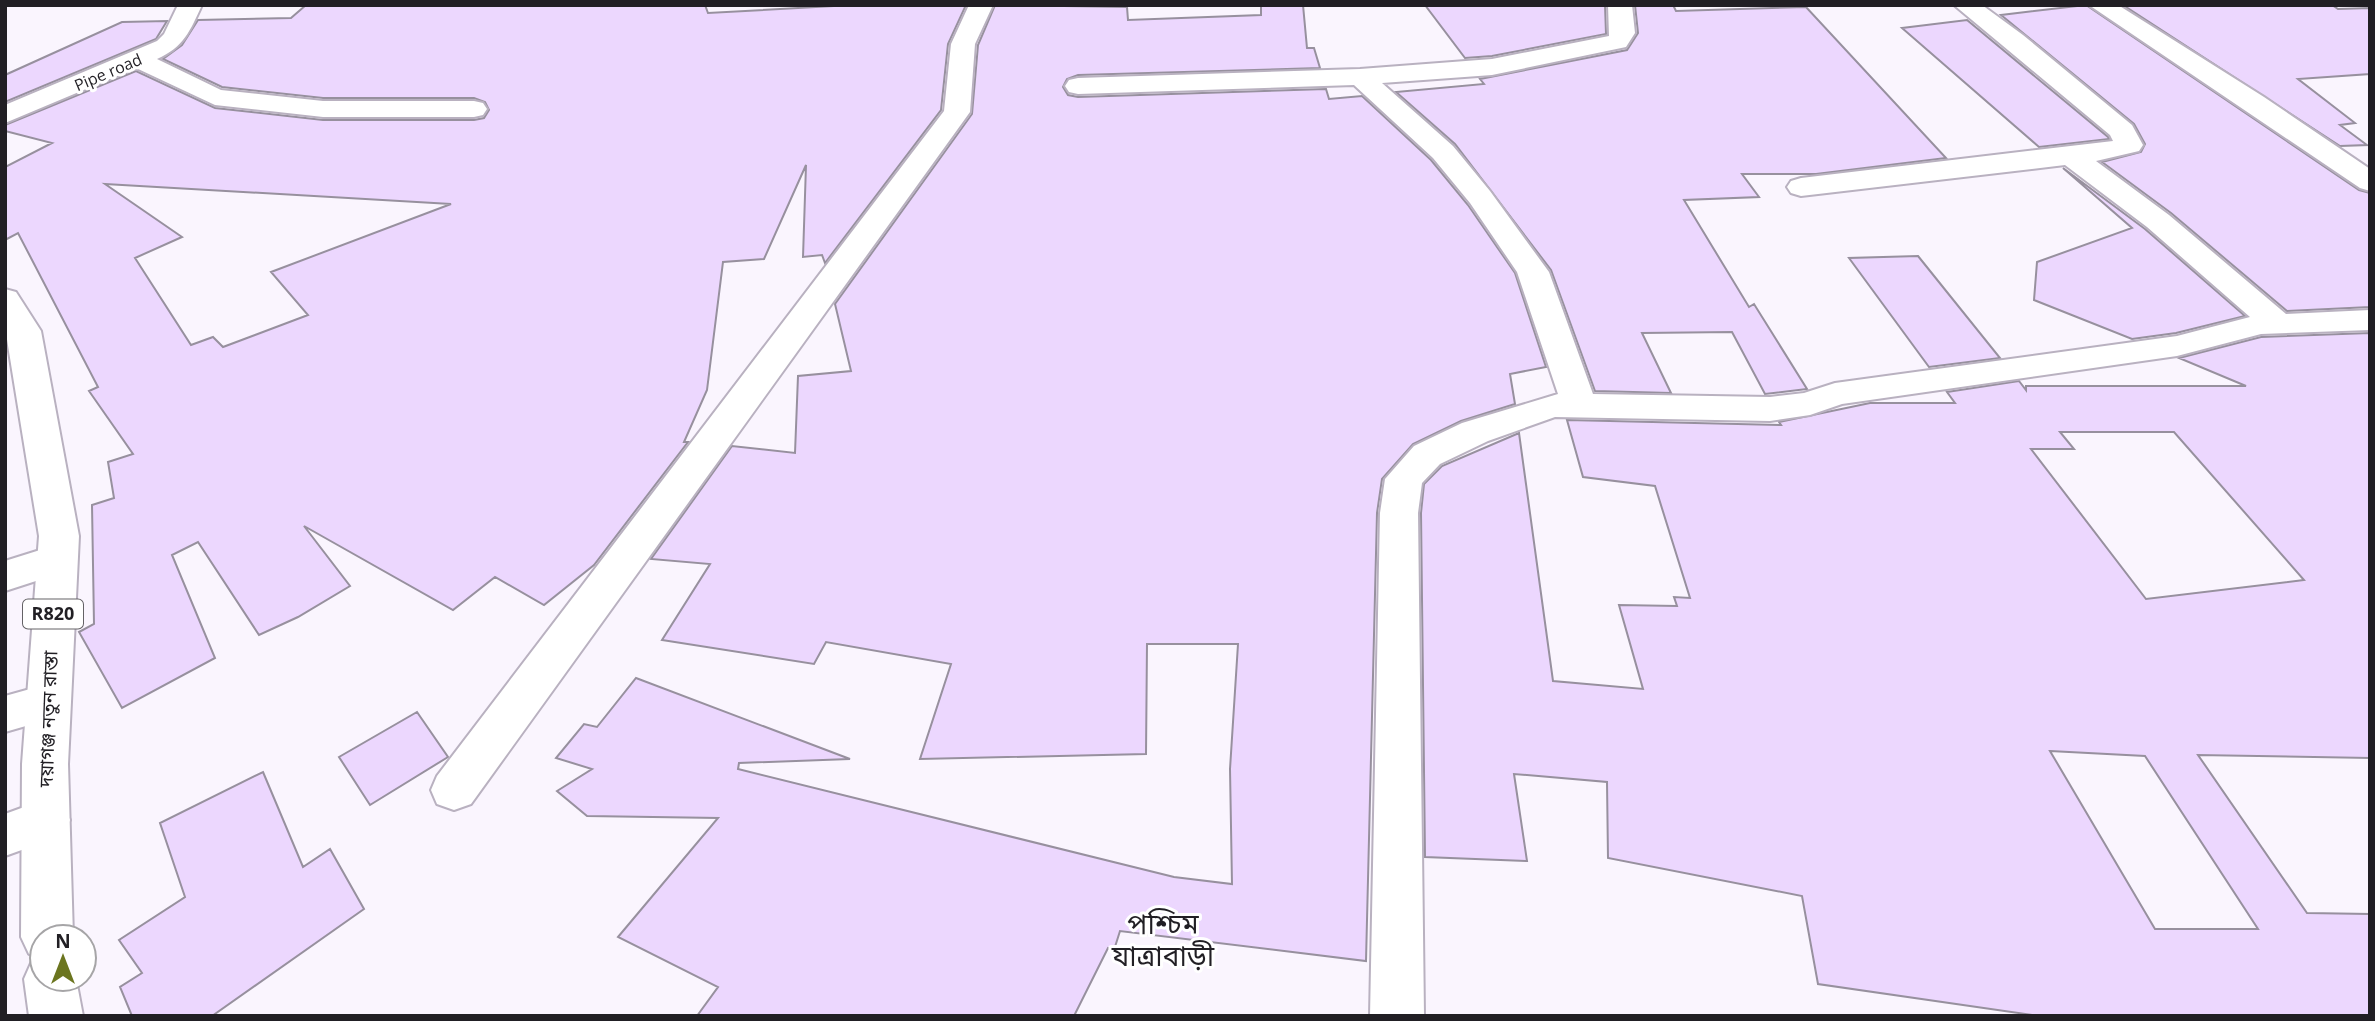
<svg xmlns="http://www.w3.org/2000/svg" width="2375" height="1021" font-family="'Open Sans','Noto Sans Bengali',sans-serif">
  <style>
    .building { fill: #ecd7fe; stroke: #97909e; stroke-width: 2; fill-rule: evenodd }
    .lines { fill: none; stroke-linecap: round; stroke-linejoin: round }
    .minor-casing { stroke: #b9b1c0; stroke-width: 4 }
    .primary-casing { stroke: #b9b1c0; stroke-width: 4 }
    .minor { fill: #fff; fill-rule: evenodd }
    .primary { fill: #fff; fill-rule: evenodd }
    .labels { text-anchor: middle; stroke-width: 6; stroke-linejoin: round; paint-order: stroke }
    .far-street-label { font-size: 16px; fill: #211f24; stroke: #fff }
    .shield { fill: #fff; stroke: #646266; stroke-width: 2 }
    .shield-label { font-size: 18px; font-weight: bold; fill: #211f24 }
    .street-label { font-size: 19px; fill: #211f24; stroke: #fff }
    .near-quarter-label { font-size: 28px; fill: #211f24; stroke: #fff }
  </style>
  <rect width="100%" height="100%" fill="#faf5fe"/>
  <path class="building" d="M 306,5 L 705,5 L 708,13 L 852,5 L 966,5 L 948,44 L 941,110 L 825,263 L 822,255 L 803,257 L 806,165 L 764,259 L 723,262 L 707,390 L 684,442 L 688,442 L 594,565 L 544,605 L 495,577 L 453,610 L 304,526 L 350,586 L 298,617 L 259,635 L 198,542 L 172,555 L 215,658 L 122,708 L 79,632 L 94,624 L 92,505 L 114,498 L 108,462 L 133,454 L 89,391 L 98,387 L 18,233 L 5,240 L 5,167 L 52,143 L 5,131 L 5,125 L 136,71 L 215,108 L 323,120 L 474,120 L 484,118 L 489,110 L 485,102 L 474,98 L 323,98 L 222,87 L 163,59 L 182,45 L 198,20 L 291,18 ZM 105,184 L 451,204 L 271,272 L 308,315 L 223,347 L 213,337 L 191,345 L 135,258 L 182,237 Z
    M 995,5 L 1127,7 L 1128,20 L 1261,15 L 1261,5 L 1303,5 L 1307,48 L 1314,48 L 1320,68 L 1078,75 L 1067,79 L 1063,87 L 1068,95 L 1078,97 L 1326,89 L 1329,99 L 1362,96 L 1431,160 L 1468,205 L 1515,273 L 1546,367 L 1510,374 L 1515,404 L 1461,421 L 1413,444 L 1382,479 L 1377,513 L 1366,961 L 1120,931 L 1114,950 L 1108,948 L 1074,1016 L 697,1016 L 718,987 L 618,937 L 718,818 L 587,816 L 557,791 L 592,769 L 556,758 L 584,724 L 597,727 L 636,678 L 850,759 L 739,763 L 738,769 L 1174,877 L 1232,884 L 1230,769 L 1238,644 L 1147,644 L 1146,754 L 920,759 L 951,664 L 826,642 L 814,664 L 662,640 L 710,564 L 651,559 L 732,446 L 795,453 L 798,376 L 851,371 L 835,304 L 972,114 L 978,45 Z
    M 1425,5 L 1605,5 L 1606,34 L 1492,56 L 1465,58 Z
    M 1635,5 L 1673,5 L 1676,11 L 1806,7 L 1946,158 L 1816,174 L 1742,174 L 1759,197 L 1684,200 L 1749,307 L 1754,304 L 1807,389 L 1765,394 L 1732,332 L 1642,333 L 1671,393 L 1595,391 L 1551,270 L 1455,144 L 1396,92 L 1484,84 L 1480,79 L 1627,50 L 1638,33 Z
    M 2086,5 L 2359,190 L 2370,193 L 2370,307 L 2287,311 L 2171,213 L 2102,162 L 2141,152 L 2145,144 L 2134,124 L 2001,15 Z
    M 2123,5 L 2332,5 L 2338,9 L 2370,8 L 2370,74 L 2298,79 L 2355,123 L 2340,125 L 2367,145 L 2340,146 Z
    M 1967,20 L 2108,137 L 2109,139 L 2039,147 L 1902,28 Z
    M 167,21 L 156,39 L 5,102 L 5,75 L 122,22 Z
    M 2063,168 L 2145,229 L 2245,316 L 2176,333 L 2132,339 L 2034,300 L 2037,262 L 2132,228 Z
    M 1918,256 L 2000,358 L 1929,367 L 1849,258 Z
    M 2370,333 L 2370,758 L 2198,755 L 2307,913 L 2370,914 L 2370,1016 L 2039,1016 L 1818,984 L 1802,896 L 1608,858 L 1607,782 L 1514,774 L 1527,861 L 1425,857 L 1421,513 L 1424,484 L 1442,466 L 1519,433 L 1553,681 L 1643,689 L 1619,605 L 1677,606 L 1674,597 L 1690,598 L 1655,486 L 1583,477 L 1567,420 L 1781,425 L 1779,422 L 1870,403 L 1955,403 L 1947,392 L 2019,381 L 2026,390 L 2026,386 L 2246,386 L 2179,358 L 2261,337 ZM 2060,432 L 2174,432 L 2304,580 L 2146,599 L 2031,449 L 2074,449 ZM 2050,751 L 2145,756 L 2258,929 L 2155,929 Z
    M 417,712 L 448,757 L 370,805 L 339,757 Z
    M 263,772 L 303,867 L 330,849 L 364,909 L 212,1016 L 132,1016 L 120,987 L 142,973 L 119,940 L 185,897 L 160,823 Z"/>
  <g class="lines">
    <defs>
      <path id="minor" d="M 178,5 L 202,5 C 190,31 184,47 157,59 L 221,90 L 323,101 L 474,101 L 483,103 L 487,109 L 483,115 L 474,117 L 323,117 L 215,105 L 136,68 L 5,123 L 5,105 L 157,41 L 164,34 Z
        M 969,5 L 993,5 L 975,44 L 970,112 L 471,804 L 454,810 L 437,804 L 431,790 L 437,776 L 944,111 L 951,44 Z
        M 1608,5 L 1632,5 L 1635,33 L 1626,47 L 1492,75 L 1382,83 L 1453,146 L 1490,191 L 1549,272 L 1593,394 L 1770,397 L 1804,393 L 1835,383 L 2177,336 L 2250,317 L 2147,227 L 2065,165 L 1801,196 L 1791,193 L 1787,187 L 1791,181 L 1801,178 L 2113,141 L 2110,135 L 1954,5 L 1982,5 L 2023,35 L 2132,125 L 2143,145 L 2139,151 L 2096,161 L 2169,215 L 2286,314 L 2370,310 L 2370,330 L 2261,334 L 2177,356 L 1842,404 L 1810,415 L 1770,421 L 1555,417 L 1488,441 L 1440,464 L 1422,483 L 1418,513 L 1424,1016 L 1370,1016 L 1380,513 L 1385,479 L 1414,446 L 1462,423 L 1558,394 L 1517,272 L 1470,203 L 1433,158 L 1354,85 L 1078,94 L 1069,92 L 1065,86 L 1069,80 L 1078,78 L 1360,69 L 1492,59 L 1609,36 Z
        M 2089,5 L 2118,5 L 2264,97 L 2370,169 L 2370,191 L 2360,188 Z
        M 56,545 L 70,550 L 76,560 L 70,570 L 5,591 L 5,561 Z
        M 48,684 L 64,689 L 70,702 L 64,715 L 5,732 L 5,696 Z
        M 46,799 L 63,805 L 70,820 L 63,835 L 5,856 L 5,814 Z"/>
      <path id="primary" d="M 5,289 L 16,292 L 41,331 L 79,536 L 68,764 L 73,937 L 42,937 L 42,979 L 76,979 L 83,1016 L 29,1016 L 24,979 L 32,961 L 39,958 L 29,954 L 21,937 L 22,764 L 39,536 L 5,327 Z"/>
    </defs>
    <use href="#minor" class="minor-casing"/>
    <use href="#primary" class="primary-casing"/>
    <use href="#minor" class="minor"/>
    <use href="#primary" class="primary"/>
  </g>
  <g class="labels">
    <g class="far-street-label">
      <text transform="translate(108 72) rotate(-23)" y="6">Pipe road</text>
    </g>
    <rect class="shield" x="23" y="599.5" width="60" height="29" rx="5"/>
    <g class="shield-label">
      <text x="53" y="620">R820</text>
    </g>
    <g class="street-label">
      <text transform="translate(48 719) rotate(-88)" y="7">দয়াগঞ্জ নতুন রাস্তা</text>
    </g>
    <g class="near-quarter-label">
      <text x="1163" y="934">পশ্চিম<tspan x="1163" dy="32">যাত্রাবাড়ী</tspan></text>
    </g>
  </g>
  <rect width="2375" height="1021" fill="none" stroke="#211f24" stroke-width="14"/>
  <g transform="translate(63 958)"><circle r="33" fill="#ffffff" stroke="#a6a5a7" stroke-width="2"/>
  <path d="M0-5L12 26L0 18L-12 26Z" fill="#6b751f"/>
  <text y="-10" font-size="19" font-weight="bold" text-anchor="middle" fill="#211f24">N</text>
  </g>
</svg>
